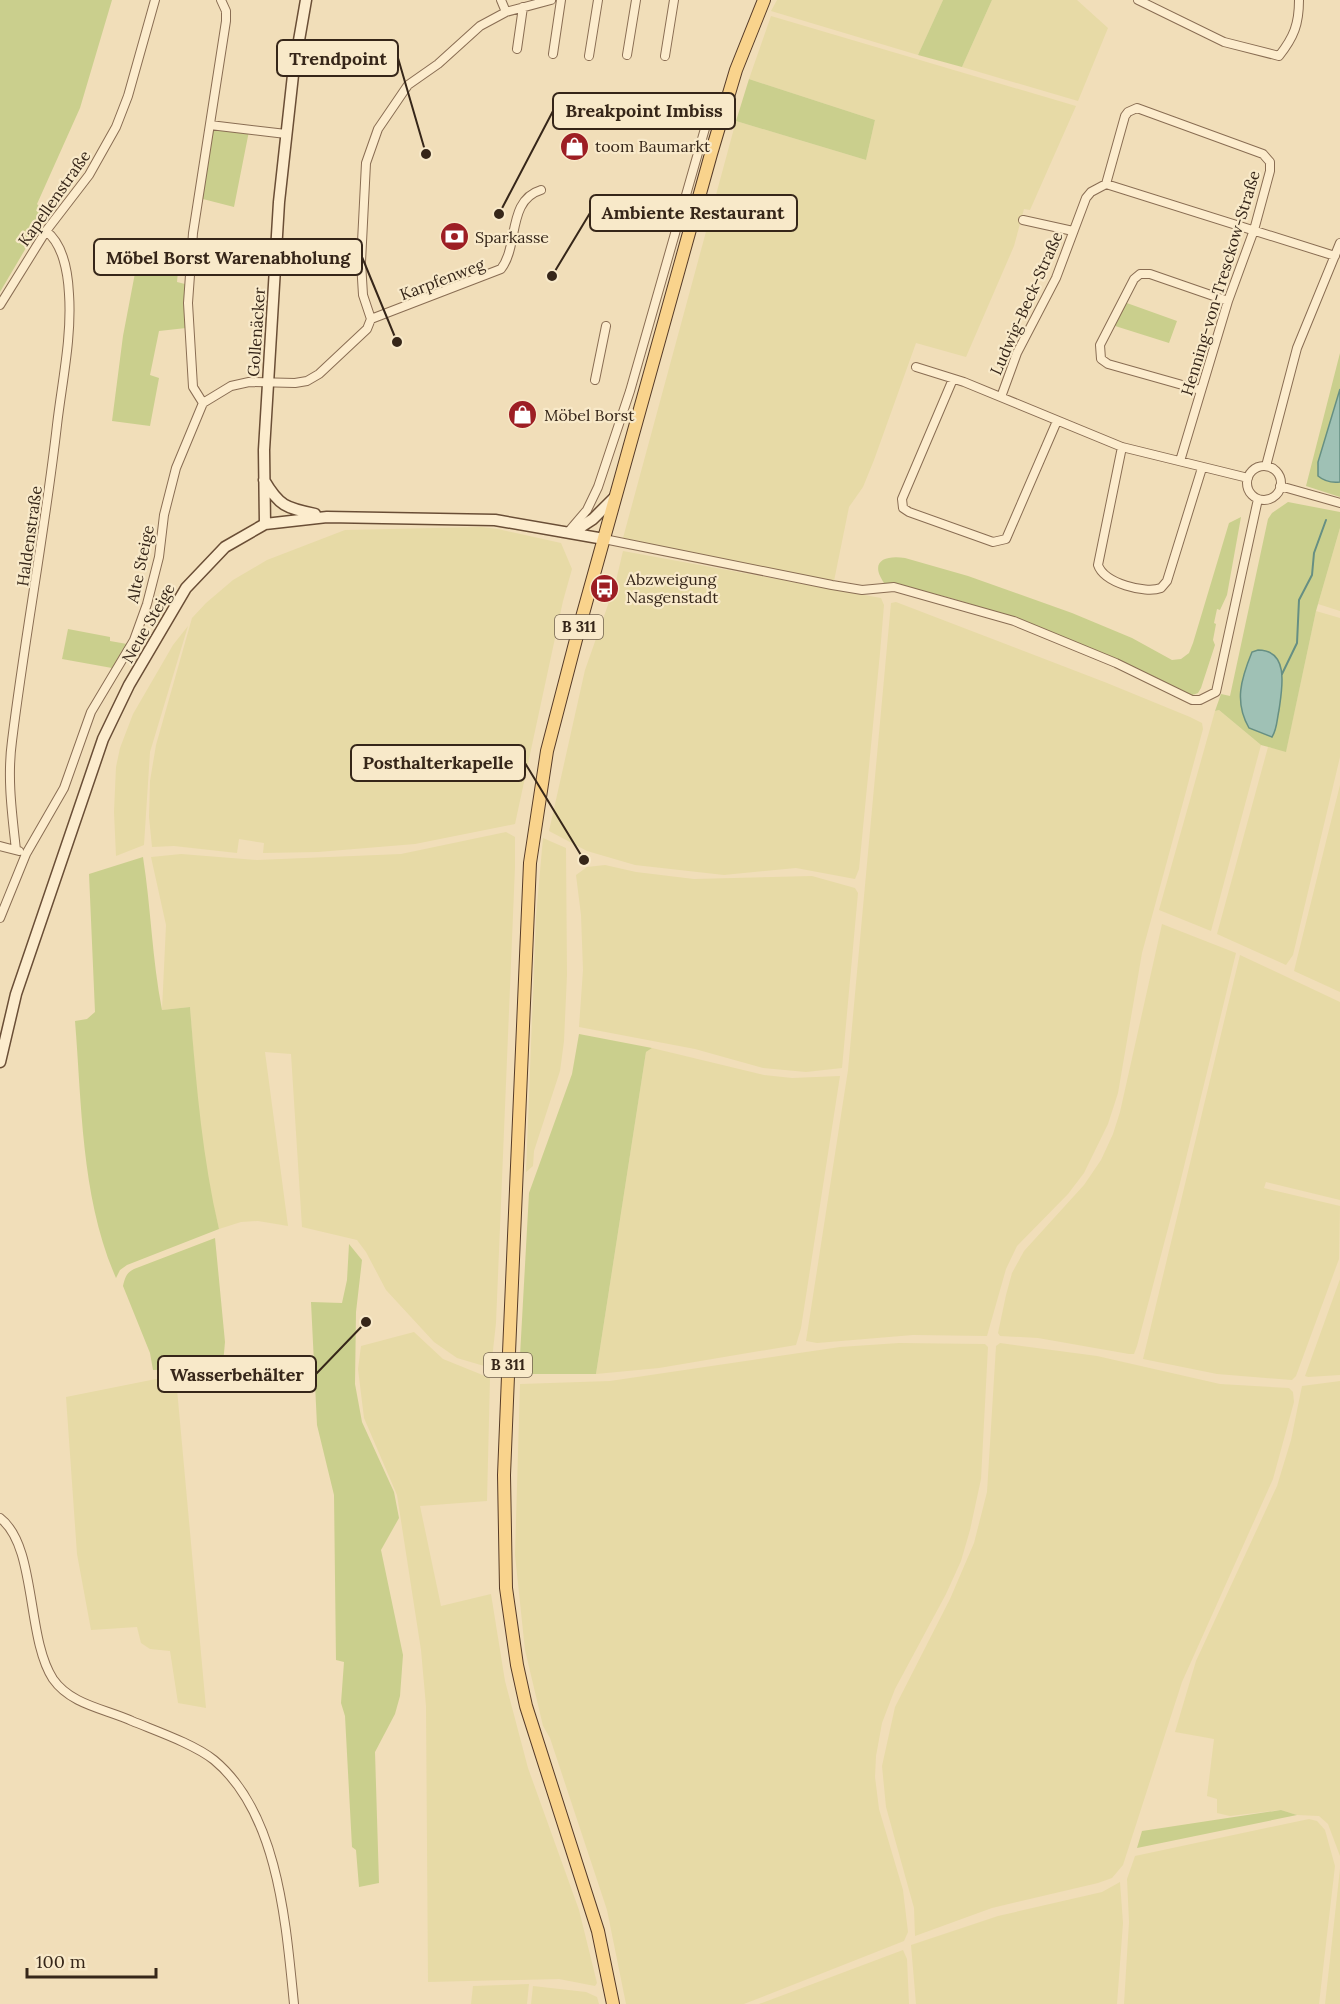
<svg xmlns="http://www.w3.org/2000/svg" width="1340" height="2004" font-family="Lora,serif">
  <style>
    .farmland { fill: #e7daa6 }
    .green { fill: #cacf8d }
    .water { fill: #9fc1b5; stroke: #668f83; stroke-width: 1.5 }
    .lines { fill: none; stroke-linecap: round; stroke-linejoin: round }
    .stream { stroke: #668f83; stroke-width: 2 }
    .street-casing { stroke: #896d53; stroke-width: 10 }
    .secondary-casing { stroke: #6a4e36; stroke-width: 13 }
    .primary-casing { stroke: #563b28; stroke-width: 14 }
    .street { stroke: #fceccd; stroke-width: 8 }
    .secondary { stroke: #fceccd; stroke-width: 10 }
    .primary { stroke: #f9d38c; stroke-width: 12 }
    .labels { text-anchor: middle; stroke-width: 4.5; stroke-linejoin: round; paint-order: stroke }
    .shield { fill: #f8e9c9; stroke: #70604e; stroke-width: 1.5 }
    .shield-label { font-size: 15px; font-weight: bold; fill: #362619 }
    .poi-label { font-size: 16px; fill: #362619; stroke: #f8e9c9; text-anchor: start }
    .street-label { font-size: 16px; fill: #362619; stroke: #f8e9c9 }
    .leader { fill: none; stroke: #362619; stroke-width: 2 }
    .callout-dot { fill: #362619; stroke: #f8e9c9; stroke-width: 2 }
    .callout { fill: #f8e9c9; stroke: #362619; stroke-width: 2 }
    .callout-label { font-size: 18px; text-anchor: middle; font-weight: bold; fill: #362619 }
  </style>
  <rect width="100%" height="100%" fill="#f1deb9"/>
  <path class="farmland" d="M 777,0 L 943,0 L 918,55 L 771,11 Z
    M 992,0 L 1077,0 L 1108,28 L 1078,101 L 962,67 Z
    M 771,16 L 1076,106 L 1030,210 L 1024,209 L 1014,246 L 966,357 L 916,343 L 874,460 L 863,487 L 849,507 L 834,581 L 697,556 L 625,541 L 623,538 L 736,121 L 866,160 L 875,120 L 749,79 Z
    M 481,527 L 498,529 L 561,543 L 572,569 L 563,601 L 515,824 L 415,844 L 318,852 L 263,853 L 264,843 L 239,839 L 237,853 L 174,846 L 152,847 L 149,817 L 150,781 L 156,745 L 192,618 L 206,603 L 233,580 L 267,560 L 345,530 Z
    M 1340,528 L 1340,611 L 1318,604 Z
    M 623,551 L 881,598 L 884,605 L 880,653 L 859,869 L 855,879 L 796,868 L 724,875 L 635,865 L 587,851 L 549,831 L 585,670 L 615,585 Z
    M 896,602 L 1107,683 L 1190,717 L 1202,723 L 1203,729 L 1142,953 L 1118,1093 L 1108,1124 L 1084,1173 L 1068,1194 L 1017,1246 L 1006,1269 L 987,1336 L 913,1335 L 817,1343 L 806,1341 L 848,1070 L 891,603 Z
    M 1316,611 L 1340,618 L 1340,757 L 1293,955 L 1286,965 L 1217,934 L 1268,747 L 1286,751 Z
    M 188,626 L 150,752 L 144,845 L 116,856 L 114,812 L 116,767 L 120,748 L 133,714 L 173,645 Z
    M 1219,710 L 1261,745 L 1211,931 L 1159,910 L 1215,711 Z
    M 1340,785 L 1340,992 L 1294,971 Z
    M 506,832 L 515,837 L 515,867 L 496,1323 L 491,1368 L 457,1358 L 434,1342 L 386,1290 L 366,1252 L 357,1240 L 302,1227 L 291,1054 L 265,1052 L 288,1226 L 258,1221 L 241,1222 L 219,1229 L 209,1188 L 197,1101 L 190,1007 L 162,1010 L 166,925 L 151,857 L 181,854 L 257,860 L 401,854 Z
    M 543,838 L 566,848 L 567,975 L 564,1041 L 560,1071 L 534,1151 L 533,1166 L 526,1172 L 536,916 Z
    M 605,865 L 636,872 L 694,879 L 812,876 L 855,888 L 858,893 L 842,1068 L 806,1072 L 763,1068 L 695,1049 L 579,1027 L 583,970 L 581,915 L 576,875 L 587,867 Z
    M 1162,924 L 1236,953 L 1180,1183 L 1137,1346 L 1134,1354 L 1129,1354 L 1038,1338 L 1000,1336 L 998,1333 L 1006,1295 L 1012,1273 L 1024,1251 L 1084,1185 L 1101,1160 L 1113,1134 L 1120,1112 Z
    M 1240,955 L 1340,1002 L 1340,1200 L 1266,1182 L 1264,1188 L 1340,1206 L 1339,1259 L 1296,1376 L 1292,1380 L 1217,1374 L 1143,1359 Z
    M 652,1048 L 764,1075 L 792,1078 L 840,1076 L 801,1328 L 796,1345 L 659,1368 L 596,1374 L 646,1052 Z
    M 1340,1279 L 1340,1375 L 1308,1377 L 1305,1376 Z
    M 414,1332 L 443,1359 L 490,1378 L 487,1501 L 420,1506 L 441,1606 L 491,1594 L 505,1681 L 528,1768 L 579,1910 L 597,1983 L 595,1986 L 559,1979 L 428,1982 L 426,1706 L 421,1650 L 397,1495 L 364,1418 L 358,1369 L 361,1346 Z
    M 899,1343 L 985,1344 L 988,1347 L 981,1479 L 970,1530 L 961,1561 L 946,1594 L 895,1689 L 882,1723 L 876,1756 L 875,1777 L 879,1809 L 903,1890 L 908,1932 L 904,1941 L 744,2004 L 626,2004 L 607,1910 L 550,1738 L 543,1726 L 525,1650 L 515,1555 L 520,1384 L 610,1381 L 840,1347 Z
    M 1000,1343 L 1097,1356 L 1220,1384 L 1289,1388 L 1293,1392 L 1294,1402 L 1273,1479 L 1182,1682 L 1123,1865 L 1112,1878 L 1098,1883 L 992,1908 L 915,1936 L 914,1908 L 886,1807 L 882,1766 L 895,1707 L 950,1599 L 974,1543 L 987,1492 L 996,1346 Z
    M 171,1376 L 176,1378 L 206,1708 L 178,1703 L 170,1651 L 150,1649 L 141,1643 L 137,1627 L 91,1630 L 77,1554 L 66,1397 Z
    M 1340,1381 L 1340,1856 L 1328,1824 L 1319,1816 L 1297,1815 L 1281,1810 L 1230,1816 L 1217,1813 L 1217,1799 L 1207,1796 L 1214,1739 L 1175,1732 L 1196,1661 L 1277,1486 L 1291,1440 L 1302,1386 Z
    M 1309,1819 L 1317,1821 L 1325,1830 L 1335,1866 L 1319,2004 L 1124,2004 L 1129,1922 L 1127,1879 L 1135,1856 Z
    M 1340,1869 L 1340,2004 L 1325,2004 Z
    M 1120,1882 L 1123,1923 L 1117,2004 L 916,2004 L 911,1945 L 998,1916 L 1102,1892 Z
    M 903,1950 L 907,1959 L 909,2004 L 759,2004 Z
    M 529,1984 L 527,2004 L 471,2004 L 473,1986 Z
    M 533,1986 L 586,1992 L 597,1997 L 599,2004 L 531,2004 Z"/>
  <path class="green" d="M 0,0 L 112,0 L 80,108 L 37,204 L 46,214 L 0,292 Z
    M 943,0 L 992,0 L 962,67 L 918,55 Z
    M 749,79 L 875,120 L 866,160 L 736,121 Z
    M 210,125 L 249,131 L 234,207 L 199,198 Z
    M 139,252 L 179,260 L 177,282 L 185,284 L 186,328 L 159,331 L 150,375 L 159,378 L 150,426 L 112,421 L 123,336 Z
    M 1124,302 L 1177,321 L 1169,343 L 1112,325 Z
    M 1340,353 L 1340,497 L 1306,486 Z
    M 1288,502 L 1340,512 L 1340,528 L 1316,611 L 1286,752 L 1261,745 L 1219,710 L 1215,711 L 1221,694 L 1230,696 L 1268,519 L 1272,513 Z
    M 1241,517 L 1227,595 L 1220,610 L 1217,609 L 1214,623 L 1216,624 L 1213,640 L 1215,645 L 1201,688 L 1198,693 L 1190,696 C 1092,649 993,602 884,583 C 869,561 885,555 905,558 L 968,576 L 1072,613 L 1132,638 L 1172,660 L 1181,659 L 1189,653 L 1193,643 L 1229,523 Z
    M 68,629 L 110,637 L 110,641 L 127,644 L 112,668 L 62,659 Z
    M 143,857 C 151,908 152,959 162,1010 L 190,1007 C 196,1082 202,1156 219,1229 L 127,1265 L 120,1270 L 116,1278 C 81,1198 82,1106 75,1021 L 87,1019 L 95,1012 L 89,874 Z
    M 579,1034 L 652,1048 L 646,1052 L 596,1374 L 519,1374 L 529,1193 L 572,1074 Z
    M 215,1238 L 225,1342 L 223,1364 L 197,1373 L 185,1369 L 153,1370 L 150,1353 L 123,1286 C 125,1278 126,1273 134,1269 Z
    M 349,1244 L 362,1260 L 356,1312 L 355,1384 L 362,1422 L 394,1492 L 399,1518 L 381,1550 L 403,1655 L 400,1696 L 395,1714 L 375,1752 L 379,1883 L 359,1887 L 356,1850 L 352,1847 L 345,1716 L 341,1703 L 344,1662 L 336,1660 L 334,1495 L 317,1425 L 311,1302 L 342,1303 L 347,1280 Z
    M 1281,1810 L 1297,1815 L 1137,1848 L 1142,1831 Z"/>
  <path class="water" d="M 1340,389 L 1340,482 C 1332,483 1324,481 1318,476 L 1318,462 Z
    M 1258,650 C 1290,650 1282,689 1279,710 C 1277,719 1277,730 1272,737 L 1249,728 C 1234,702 1241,679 1252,652 Z"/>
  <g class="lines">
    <path class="stream" d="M 1282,674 L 1297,643 L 1299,600 L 1312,575 L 1314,553 L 1326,520"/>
    <defs>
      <path id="street" d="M 501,0 L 506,12
        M 1138,0 L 1224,42 L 1279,56 C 1294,37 1299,24 1299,0
        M 517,49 L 523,7
        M 553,54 L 561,0
        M 627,55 L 636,0
        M 589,56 L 598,0
        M 665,56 L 674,0
        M 210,125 L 286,134
        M 1106,184 L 1125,116 L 1128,112 L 1137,108 L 1263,154 L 1270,162 L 1270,171 L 1254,230 L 1228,301 L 1180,461
        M 1023,220 L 1073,231
        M 0,305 L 46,231 L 89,175 L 116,127 L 128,96 L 155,0
        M 371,319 L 501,269 C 519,246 507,200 541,190
        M 916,367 L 964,382 L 1122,447 L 1248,478
        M 953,379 L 902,499 L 903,508 L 909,512 L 993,542 L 1006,539 L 1057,421
        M 595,380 L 606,326
        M 1200,390 L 1108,364 L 1101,359 L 1100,345 L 1134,279 L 1140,274 L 1150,274 L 1228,301
        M 1001,397 L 1017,353 L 1056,278 L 1086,198 L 1091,192 L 1106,184 L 1335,256
        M 203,403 L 193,387 L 188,303 L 193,233 L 226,21 L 226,11 L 221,0
        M 1122,447 L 1098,565 C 1104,583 1145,594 1161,588 L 1167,581 L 1202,468
        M 1266,466 L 1297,348 L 1340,243
        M1247 483a17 17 0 1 1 34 0a17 17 0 1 1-34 0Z
        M 1280,486 L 1340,503
        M 569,531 L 587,510 L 598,487 L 630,391 L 710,111
        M 604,539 L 832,585 L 862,590 L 894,587 L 1014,621 L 1116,663 L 1192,700 L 1200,700 L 1216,692 L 1258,499
        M 0,846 L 19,851
        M 16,850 C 12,813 7,778 12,741 C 25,635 45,531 57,425 C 62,382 72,337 69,294 C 68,273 63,244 46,231
        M 0,918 L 26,854 L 64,788 L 91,712 L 134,640 L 147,604 L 159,557 L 164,515 L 176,468 L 203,403 L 231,386 L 249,382 L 295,383 L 307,381 L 319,374 L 367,329 L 371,319 L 363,295 L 361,262 L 366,163 L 378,129 L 408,85 L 438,64 L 480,26 L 506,12 L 551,0
        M 0,1518 C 37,1546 26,1638 53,1679 C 71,1705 106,1709 132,1721 C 156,1731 194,1744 214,1760 C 279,1814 286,1926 294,2004"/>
      <path id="secondary" d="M 264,480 C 279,506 286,508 315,514
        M 265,524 L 264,450 L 279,202 L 293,75 L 306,0
        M 573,532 L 593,519 L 615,497
        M 0,1062 L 16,994 L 103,739 L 129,685 L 186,588 L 225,547 L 265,524 L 327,517 L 495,520 L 604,539"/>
      <path id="primary" d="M 613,2004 L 598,1931 L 526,1706 L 517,1665 L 506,1588 L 504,1475 L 508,1376 L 530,863 L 547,751 L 579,628 L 711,154 L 736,70 L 764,0"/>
    </defs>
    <use href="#street" class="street-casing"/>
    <use href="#secondary" class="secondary-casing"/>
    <use href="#primary" class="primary-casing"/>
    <use href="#street" class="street"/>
    <use href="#secondary" class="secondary"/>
    <use href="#primary" class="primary"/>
  </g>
  <defs>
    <symbol id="shop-disc" viewBox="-11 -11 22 22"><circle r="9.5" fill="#9d1e24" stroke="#f8e9c9"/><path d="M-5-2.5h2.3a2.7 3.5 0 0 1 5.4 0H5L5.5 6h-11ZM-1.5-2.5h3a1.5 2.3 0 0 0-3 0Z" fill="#fff"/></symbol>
    <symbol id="bank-disc" viewBox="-11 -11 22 22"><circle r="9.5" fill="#9d1e24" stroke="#f8e9c9"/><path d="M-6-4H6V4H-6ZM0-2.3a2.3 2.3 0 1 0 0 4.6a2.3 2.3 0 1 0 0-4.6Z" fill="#fff"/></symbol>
    <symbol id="bus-disc" viewBox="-11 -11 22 22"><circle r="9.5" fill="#9d1e24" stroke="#f8e9c9"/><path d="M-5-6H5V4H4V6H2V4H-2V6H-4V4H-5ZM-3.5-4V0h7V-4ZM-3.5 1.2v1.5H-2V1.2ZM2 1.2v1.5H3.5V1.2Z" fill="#fff"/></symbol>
  </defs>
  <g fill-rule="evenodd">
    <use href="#shop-disc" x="558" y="130" width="33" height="33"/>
    <use href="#bank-disc" x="438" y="220" width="33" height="33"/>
    <use href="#shop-disc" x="506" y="398" width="33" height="33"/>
    <use href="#bus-disc" x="588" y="572" width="33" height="33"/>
  </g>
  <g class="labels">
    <g class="shield">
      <rect x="555" y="615" width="48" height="24" rx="4.5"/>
      <rect x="484" y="1353" width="48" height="24" rx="4.5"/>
    </g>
    <g class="shield-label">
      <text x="579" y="632">B 311</text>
      <text x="508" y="1370">B 311</text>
    </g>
    <g class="poi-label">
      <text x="595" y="152">toom Baumarkt</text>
      <text x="475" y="243">Sparkasse</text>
      <text x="544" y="421">Möbel Borst</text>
      <text x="626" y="585">Abzweigung<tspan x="626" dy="18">Nasgenstadt</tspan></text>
    </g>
    <g class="street-label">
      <text transform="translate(54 198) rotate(-55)" y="6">Kapellenstraße</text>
      <text transform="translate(442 279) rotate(-21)" y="6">Karpfenweg</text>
      <text transform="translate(1220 283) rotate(-73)" y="6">Henning-von-Tresckow-Straße</text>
      <text transform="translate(1026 303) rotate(-66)" y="6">Ludwig-Beck-Straße</text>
      <text transform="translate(256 332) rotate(-86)" y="6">Gollenäcker</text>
      <text transform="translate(29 536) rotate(-82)" y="6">Haldenstraße</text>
      <text transform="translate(140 564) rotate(-78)" y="6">Alte Steige</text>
      <text transform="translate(148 623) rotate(-60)" y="6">Neue Steige</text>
    </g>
  </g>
  <path class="leader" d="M426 154L398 58M499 214L553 111M552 276L590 213M397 342L362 257M584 860L525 763M366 1322L316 1374"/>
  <g class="callout-dot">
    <circle cx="426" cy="154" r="6"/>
    <circle cx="499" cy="214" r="6"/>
    <circle cx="552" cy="276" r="6"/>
    <circle cx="397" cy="342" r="6"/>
    <circle cx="584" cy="860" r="6"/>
    <circle cx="366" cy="1322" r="6"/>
  </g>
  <g class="callout">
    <rect x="277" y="40" width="121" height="36" rx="6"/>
    <rect x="553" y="93" width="182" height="36" rx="6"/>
    <rect x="590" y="195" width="207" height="36" rx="6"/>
    <rect x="94" y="239" width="268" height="36" rx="6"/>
    <rect x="351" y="745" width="174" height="36" rx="6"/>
    <rect x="158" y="1356" width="158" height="36" rx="6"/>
  </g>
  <g class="callout-label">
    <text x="338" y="65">Trendpoint</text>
    <text x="644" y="117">Breakpoint Imbiss</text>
    <text x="693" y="219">Ambiente Restaurant</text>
    <text x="228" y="264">Möbel Borst Warenabholung</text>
    <text x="438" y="769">Posthalterkapelle</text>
    <text x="237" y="1381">Wasserbehälter</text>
  </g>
  <path d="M27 1968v9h129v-9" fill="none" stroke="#362619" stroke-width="3"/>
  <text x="36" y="1968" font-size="18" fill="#362619" stroke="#f8e9c9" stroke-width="4.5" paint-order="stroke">100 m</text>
</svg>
